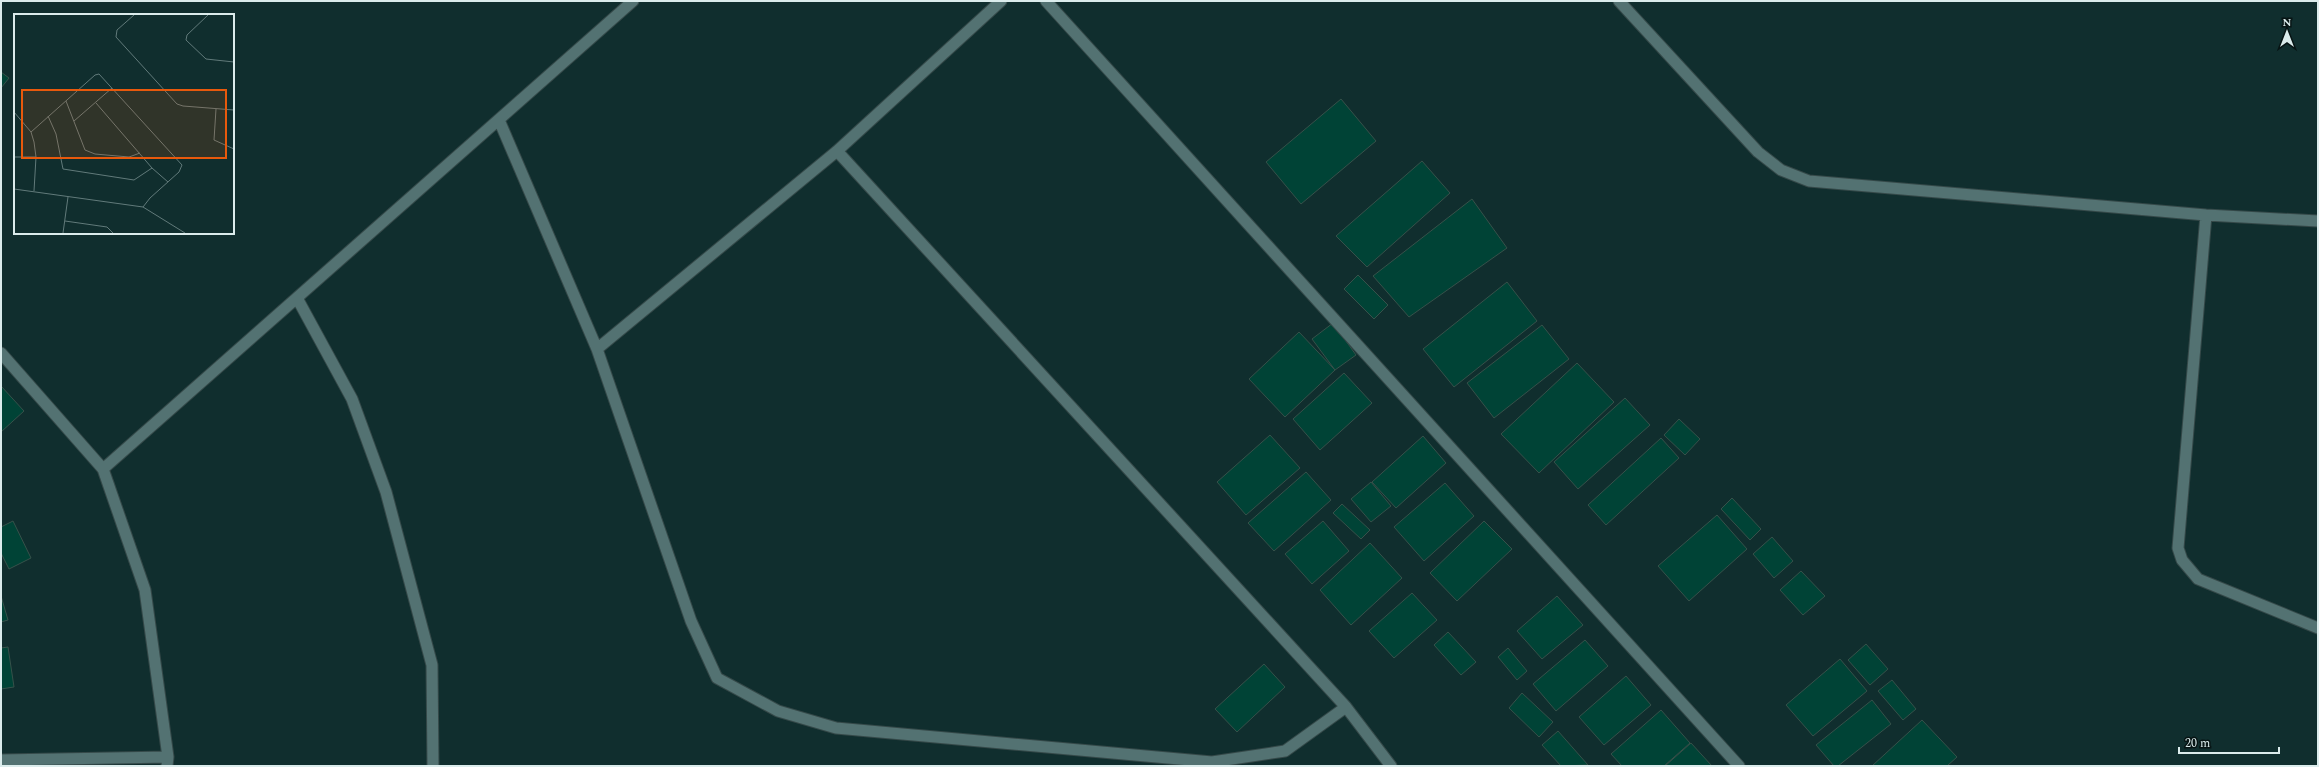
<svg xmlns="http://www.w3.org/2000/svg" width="2319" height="767" font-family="Spectral,serif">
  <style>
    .building { fill: #004336; stroke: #36514a }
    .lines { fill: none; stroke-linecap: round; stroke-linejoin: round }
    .minor-casing { stroke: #354949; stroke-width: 13 }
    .minor { stroke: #537272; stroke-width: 11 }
    .inset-road { fill: none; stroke: #617a7a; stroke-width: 1 }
    .view { fill: #e8590c; fill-opacity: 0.15; stroke: #e8590c; stroke-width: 2 }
    .inset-edge { fill: none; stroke: #dbecec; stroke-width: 2 }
  </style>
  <rect width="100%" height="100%" fill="#102e2e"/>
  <path class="building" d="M 1,72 L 9,78 L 1,88 Z
    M 1341,99 L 1376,141 L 1301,204 L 1266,162 Z
    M 1422,161 L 1450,193 L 1367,267 L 1336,236 Z
    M 1472,199 L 1507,248 L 1409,317 L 1373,276 Z
    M 1358,275 L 1388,305 L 1374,319 L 1344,289 Z
    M 1507,282 L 1537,321 L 1454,387 L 1423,349 Z
    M 1333,323 L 1356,355 L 1335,370 L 1312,339 Z
    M 1542,325 L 1569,359 L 1494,418 L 1467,383 Z
    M 1299,332 L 1335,370 L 1285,417 L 1249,379 Z
    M 1577,363 L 1614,402 L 1539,473 L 1501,434 Z
    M 1344,373 L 1372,403 L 1320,450 L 1293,419 Z
    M 1,386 L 24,411 L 1,432 Z
    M 1625,398 L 1650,425 L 1578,489 L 1554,462 Z
    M 1679,419 L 1700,439 L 1685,455 L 1664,435 Z
    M 1270,435 L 1300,468 L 1246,515 L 1217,482 Z
    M 1423,436 L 1446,463 L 1396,508 L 1372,482 Z
    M 1661,438 L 1679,458 L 1606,525 L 1588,505 Z
    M 1306,472 L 1331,500 L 1274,551 L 1248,523 Z
    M 1371,482 L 1391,506 L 1371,522 L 1351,499 Z
    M 1445,483 L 1474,516 L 1424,561 L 1394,527 Z
    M 1732,498 L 1761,529 L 1750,540 L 1721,509 Z
    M 1342,504 L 1370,530 L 1361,539 L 1333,513 Z
    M 1717,515 L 1747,549 L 1689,601 L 1658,566 Z
    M 13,521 L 31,558 L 9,569 L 1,553 L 1,527 Z
    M 1323,521 L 1349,551 L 1312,584 L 1285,554 Z
    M 1484,521 L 1512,549 L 1457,601 L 1430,573 Z
    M 1772,537 L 1793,561 L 1774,578 L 1753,554 Z
    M 1370,543 L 1402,578 L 1351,625 L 1320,590 Z
    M 1801,571 L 1825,596 L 1803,615 L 1780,590 Z
    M 1412,593 L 1437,620 L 1394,658 L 1369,631 Z
    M 1,596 L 8,620 L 1,622 Z
    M 1557,596 L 1583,625 L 1542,659 L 1517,631 Z
    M 1448,632 L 1476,662 L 1461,675 L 1434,645 Z
    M 1585,640 L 1608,666 L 1556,711 L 1533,684 Z
    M 1866,644 L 1888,669 L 1870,685 L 1848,660 Z
    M 8,647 L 14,687 L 1,689 L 1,648 Z
    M 1508,648 L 1527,671 L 1517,680 L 1498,657 Z
    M 1840,659 L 1867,691 L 1813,736 L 1786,705 Z
    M 1264,664 L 1285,687 L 1237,732 L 1215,709 Z
    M 1626,676 L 1651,705 L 1604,745 L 1579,717 Z
    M 1892,680 L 1916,709 L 1903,720 L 1878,691 Z
    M 1522,693 L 1553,722 L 1539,737 L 1509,708 Z
    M 1872,700 L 1891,724 L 1838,766 L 1834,766 L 1816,745 Z
    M 1661,710 L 1690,743 L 1664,766 L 1622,766 L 1611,754 Z
    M 1922,720 L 1957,757 L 1947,766 L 1872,766 Z
    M 1558,731 L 1588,765 L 1561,766 L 1542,745 Z
    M 1691,743 L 1712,766 L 1665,766 Z"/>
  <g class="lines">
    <defs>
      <path id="minor" d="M 1046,1 L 1739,766
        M 1619,1 L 1758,152 L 1781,170 L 1809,181 L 2206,215 L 2318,221
        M 499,120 L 597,349 L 691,621 L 717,678 L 778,711 L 836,728 L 1212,762 L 1285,751 L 1346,707
        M 837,151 L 1346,707 L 1391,766
        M 2206,215 L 2178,548 L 2182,560 L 2198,579 L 2318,628
        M 297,298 L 352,399 L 386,492 L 432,665 L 433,766
        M 597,349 L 837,151 L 1001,1
        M 1,353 L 103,469 L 145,590 L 168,757 L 167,766
        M 103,469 L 633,1
        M 1,760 L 168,757"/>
    </defs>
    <use href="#minor" class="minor-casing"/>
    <use href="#minor" class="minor"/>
  </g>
  <g transform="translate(14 14)">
    <rect width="220" height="220" fill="#102e2e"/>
    <path class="inset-road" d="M 120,1 L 103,16 L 102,23 L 163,90 L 169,92 L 220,96M 194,1 L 173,21 L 172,26 L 192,45 L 220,48M 52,87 L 71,136 L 81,140 L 115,143 L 126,139M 82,89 L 138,154 L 154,168M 202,95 L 200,126 L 220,135M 0,98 L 17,118 L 20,128 L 22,143 L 20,177M 34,102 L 42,120 L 49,155 L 120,166 L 138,154M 60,107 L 98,74M 17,118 L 81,61 L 85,60 L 168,151 L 165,158 L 136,184 L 129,193M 0,143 L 22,143M 0,175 L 129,193 L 171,219M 51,207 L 93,213 L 99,219M 49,219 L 54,183"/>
    <path class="view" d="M 8,76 L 212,76 L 212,144 L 8,144 Z"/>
    <rect width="220" height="220" class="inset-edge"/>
  </g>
  <rect width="2319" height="767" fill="none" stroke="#dbecec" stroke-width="4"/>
  <g transform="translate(2287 32)" stroke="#071414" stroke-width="3" paint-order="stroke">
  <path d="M0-3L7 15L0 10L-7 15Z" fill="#dbecec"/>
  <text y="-6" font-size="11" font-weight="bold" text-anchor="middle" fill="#dbecec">N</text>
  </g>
  <path d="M2179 747v6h100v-6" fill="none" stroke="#dbecec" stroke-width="2"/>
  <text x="2185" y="747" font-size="12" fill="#dbecec" stroke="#071414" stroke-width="3" paint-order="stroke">20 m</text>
</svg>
